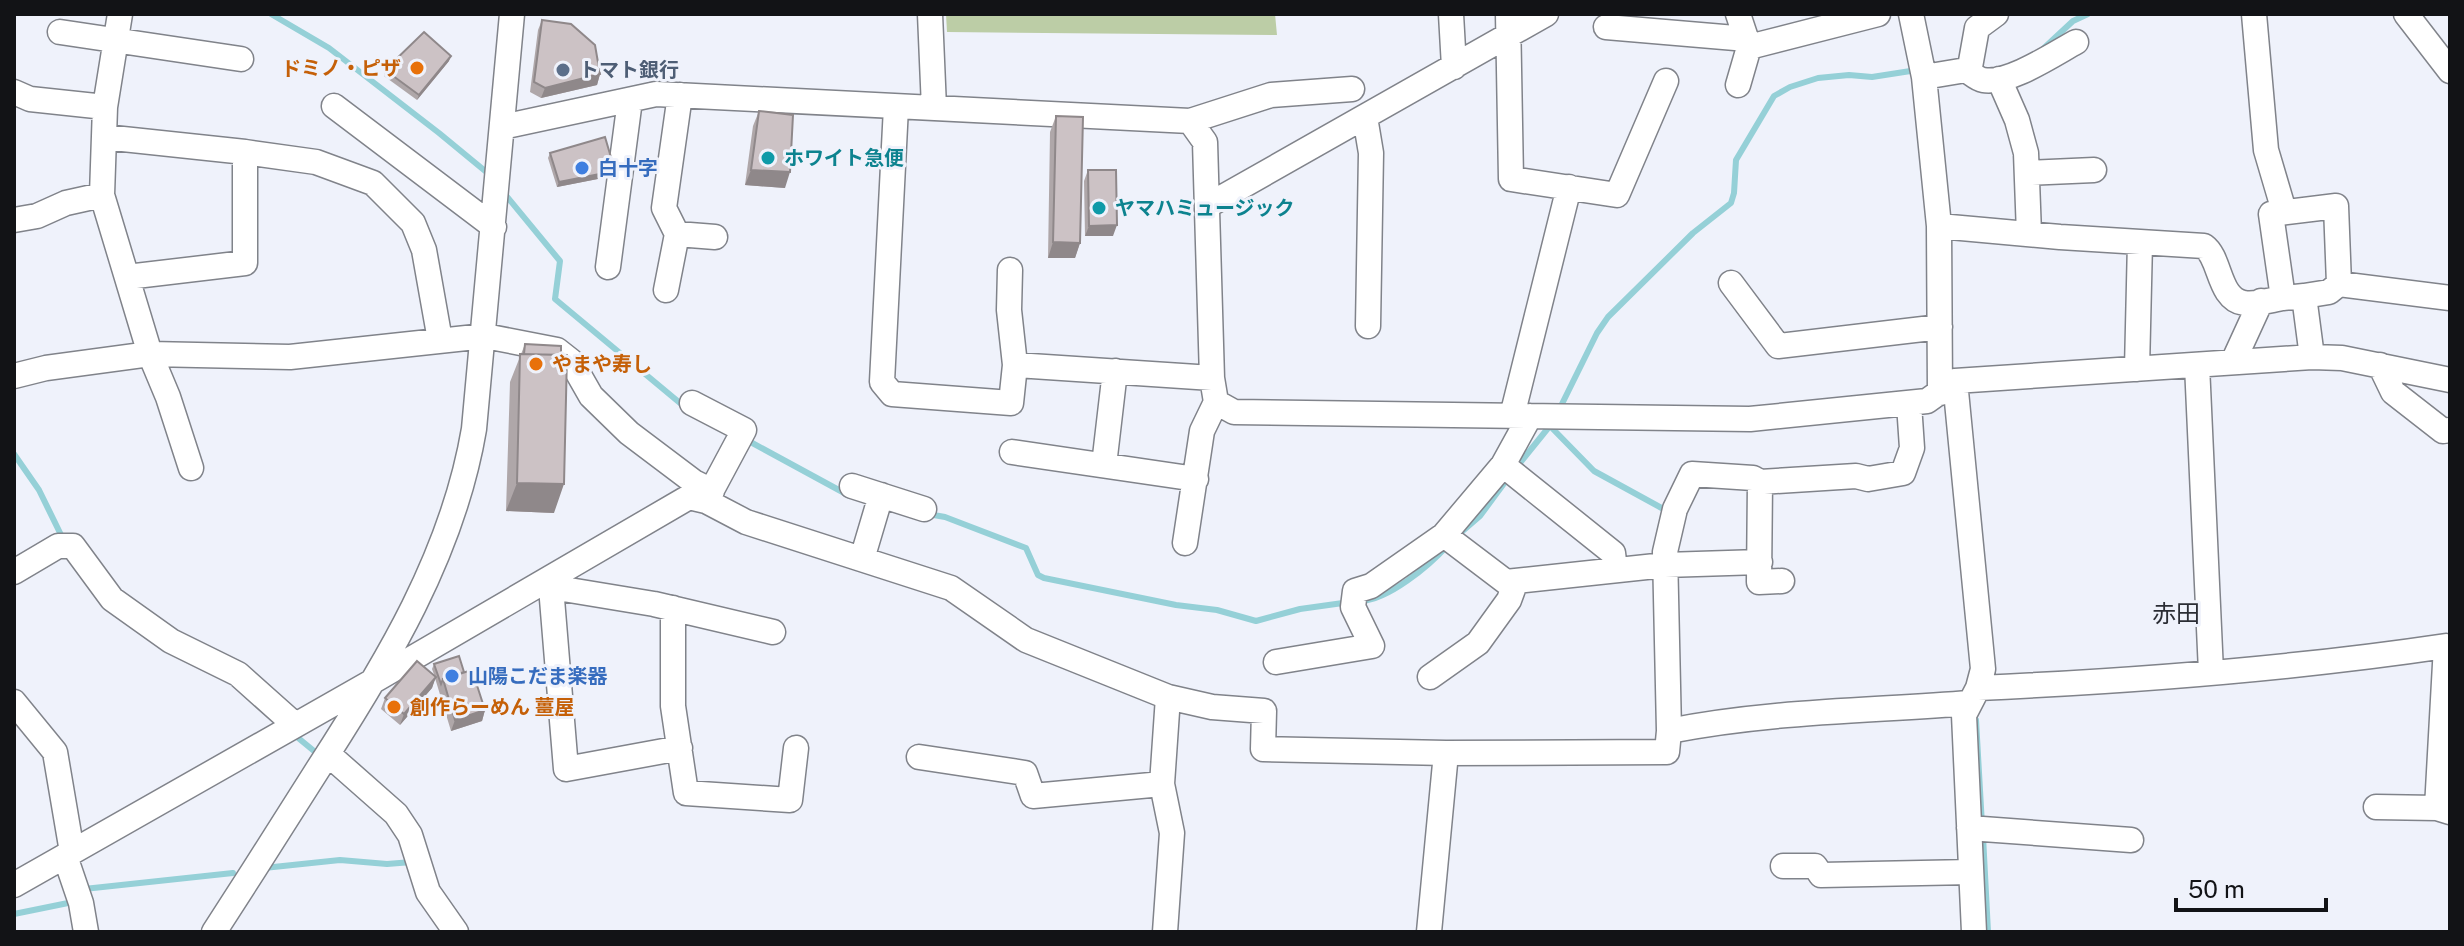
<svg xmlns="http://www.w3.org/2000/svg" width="2464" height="946" font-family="'Public Sans','Noto Sans JP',sans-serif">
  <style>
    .green { fill: #bccda6 }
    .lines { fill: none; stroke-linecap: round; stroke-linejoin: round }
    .stream { stroke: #95d0d7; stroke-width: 6 }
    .minor-casing { stroke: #80838a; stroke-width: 27 }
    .minor { stroke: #fff; stroke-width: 24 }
    .wall { fill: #afa7a9 }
    .shaded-wall { fill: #8f888a }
    .building { fill: #ccc2c5; stroke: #8f888a; stroke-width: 2 }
    .food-dot { fill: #e8710a; stroke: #eff2fb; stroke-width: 3 }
    .service-dot { fill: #5c6f8a; stroke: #eff2fb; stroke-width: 3 }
    .culture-dot { fill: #0f9aa8; stroke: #eff2fb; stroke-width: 3 }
    .shop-dot { fill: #3f7fe0; stroke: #eff2fb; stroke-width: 3 }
    .labels { text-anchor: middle; stroke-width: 6; stroke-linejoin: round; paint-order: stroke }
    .food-label { font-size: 20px; font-weight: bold; fill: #c56008; stroke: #eff2fb; text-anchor: start }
    .service-label { font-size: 20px; font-weight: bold; fill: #4e5e75; stroke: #eff2fb; text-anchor: start }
    .culture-label { font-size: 20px; font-weight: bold; fill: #0d838f; stroke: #eff2fb; text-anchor: start }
    .shop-label { font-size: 20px; font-weight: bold; fill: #366cbe; stroke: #eff2fb; text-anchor: start }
    .quarter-label { font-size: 24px; fill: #2b2d34; stroke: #eff2fb }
  </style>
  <rect width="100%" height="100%" fill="#eff2fb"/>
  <path class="green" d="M 946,14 L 1275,14 L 1277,35 L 947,32 Z"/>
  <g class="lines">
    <path class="stream" d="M 271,14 L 329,48 L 439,133 L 490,175
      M 2044,48 L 2073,21 L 2088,14
      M 504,193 L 560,261 L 555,299 L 686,408
      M 1558,412 L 1597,333 L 1608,317 L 1693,233 L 1731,203 L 1734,193 L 1736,160 L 1774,96 L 1790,87 L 1818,78 L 1849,75 L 1872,77 L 1917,70
      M 1551,427 L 1594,471 L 1667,511
      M 745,439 L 848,495
      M 14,454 L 39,490 L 64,541
      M 1515,469 L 1553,422
      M 928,514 L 945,517 L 1026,548 L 1038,575 L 1044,578 L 1176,605 L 1217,610 L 1256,621 L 1300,609 L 1350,602
      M 1458,535 L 1480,516 L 1508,478
      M 1361,601 C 1388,600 1429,566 1447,546
      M 1976,720 L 1982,825
      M 297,737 L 314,751
      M 1983,836 L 1988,932
      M 264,868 L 340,860 L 387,864 L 412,862
      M 84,889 L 233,873
      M 14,914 L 73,902"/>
    <defs>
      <path id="minor" d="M 120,14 L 105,107 L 102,195 L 150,354 L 168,397 L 191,468
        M 930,14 L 934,108
        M 1451,14 L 1454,67
        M 1508,14 L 1511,179 L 1617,195 L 1666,81
        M 1738,14 L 1749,47 L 1878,14
        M 1911,14 L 1924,77 L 1939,226 L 1940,393
        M 2254,14 L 2266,150 L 2284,211
        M 2406,14 L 2450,71
        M 1606,27 L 1747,39
        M 60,32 L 241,59
        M 1966,70 C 1971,73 1977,79 1983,80 C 2008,85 2054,54 2076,42
        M 1924,77 L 1966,70 L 1970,67 L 1977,28 L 1996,14
        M 1999,79 L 2017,120 L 2026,153 L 2029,234
        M 1738,85 L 1749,47
        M 14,92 L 30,99 L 105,107
        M 680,95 L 664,208 L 677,234 L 715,237
        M 334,106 L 494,227
        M 896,107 L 882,382 L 892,394 L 1011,403 L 1015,365 L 1212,378
        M 1365,117 L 1371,153 L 1368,326
        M 1190,121 L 1271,95 L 1352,89
        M 502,127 L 656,94 L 1190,121 L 1205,142 L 1212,378 L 1216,402 L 1234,412 L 1750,419 L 1927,401 L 1955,381 L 2312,357 L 2342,358 L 2450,380
        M 104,137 L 245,152 L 316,162 L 373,183 L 413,223 L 424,250 L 440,340
        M 2027,173 L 2094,170
        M 1207,206 L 1546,14
        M 14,220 L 37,216 L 66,203 L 102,195
        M 1939,226 L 2060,237 L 2204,246 C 2221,258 2218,299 2244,303 C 2255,305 2271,300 2283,298
        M 608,267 L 630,100
        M 1010,270 L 1009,310 L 1015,365
        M 127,277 L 245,263 L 245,152
        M 1731,283 L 1778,346 L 1940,327
        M 2339,284 L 2450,298
        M 666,290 L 677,234
        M 2304,296 L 2329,292 L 2339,284 L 2336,206 L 2271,214 L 2283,298 L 2304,296 L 2312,357
        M 2233,362 L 2261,301
        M 2197,365 L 2211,672
        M 2380,365 L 2393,392 L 2443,431 L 2450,430
        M 2137,369 L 2140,242
        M 14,376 L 46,368 L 150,354 L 290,357 L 485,336 L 557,350 L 571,361 L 591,396 L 629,433 L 694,482 L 712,491
        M 1955,381 L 1983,669 L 1978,688 L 1964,715 L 1974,932
        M 692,403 L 744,430 L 706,501
        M 1512,416 L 1569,187
        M 1012,452 L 1196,479
        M 1104,465 L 1115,371
        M 1503,465 L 1613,553 L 1615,570
        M 1760,482 L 1759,582 L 1782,581
        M 852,486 L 924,509
        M 1444,535 L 1506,582 L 1665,565 L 1760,562
        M 1185,543 L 1202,431 L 1216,402
        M 862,559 L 881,495
        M 14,572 L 58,546 L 73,546 L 112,599 L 171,641 L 238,674 L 294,724
        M 546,581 L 551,587 L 566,769 L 680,748
        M 551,587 L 654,604 L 773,632
        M 673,608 L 673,706 L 686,793 L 790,800 L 796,748
        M 1276,662 L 1372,646 L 1353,607 L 1355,591 L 1371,586 L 1444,535 L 1503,465 L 1530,416
        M 1430,677 L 1478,643 L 1509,600 L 1516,581
        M 1978,688 C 2134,681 2291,669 2446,646 L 2437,808
        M 1168,697 L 1212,707 L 1264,711 L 1263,749 L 1446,753 L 1667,752 L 1669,731 C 1769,711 1870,711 1970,703
        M 14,702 L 55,752 L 72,852
        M 1669,731 L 1665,552 L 1675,509 L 1692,474 L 1753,478 L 1760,482 L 1856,476 L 1868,479 L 1903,473 L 1912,448 L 1909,404
        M 328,754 L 396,814 L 410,835 L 428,892 L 456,932
        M 919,757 L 1025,773 L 1033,796 L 1162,784
        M 2376,807 L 2437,808 L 2450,812
        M 1969,828 L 2131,840
        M 65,856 L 81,903 L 86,932
        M 1783,866 L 1815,866 L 1821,875 L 1971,872
        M 14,885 L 375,680 L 689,497 L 706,501 L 746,522 L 951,588 L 1026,640 L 1168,697 L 1162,784 L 1172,833 L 1165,932
        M 214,932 C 249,878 284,823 318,769 C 386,664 453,554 474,429 L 512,14
        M 1429,932 L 1446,753"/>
    </defs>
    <use href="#minor" class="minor-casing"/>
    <use href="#minor" class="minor"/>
  </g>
  <path class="wall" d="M 542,20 L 600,74 L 597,85 L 541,98 L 530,92 L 538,30 Z
    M 449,61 L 417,100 L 384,76 L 385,70 Z
    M 759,111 L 785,188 L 745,185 L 753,126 Z
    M 1056,116 L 1080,243 L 1075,258 L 1048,258 L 1050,132 Z
    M 550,153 L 615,171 L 613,176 L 557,187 L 548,158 Z
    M 1088,170 L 1113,236 L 1085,236 L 1084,181 Z
    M 525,344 L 554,513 L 506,511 L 510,382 Z
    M 434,664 L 464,672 L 485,710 L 482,721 L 451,731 L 435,678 L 432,688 L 400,725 L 381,709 L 385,698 L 435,677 L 432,669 Z"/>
  <path class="shaded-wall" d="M 451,56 L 449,61 L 417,100 L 419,95 Z
    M 600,74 L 597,85 L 541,98 L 545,88 Z
    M 751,170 L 790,172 L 785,188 L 745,185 Z
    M 615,171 L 613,176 L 557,187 L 559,182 Z
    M 1117,225 L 1113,236 L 1085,236 L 1089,226 Z
    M 1053,242 L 1080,243 L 1075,258 L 1048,258 Z
    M 517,483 L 564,484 L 554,513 L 506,511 Z
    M 436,677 L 432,688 L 400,725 L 404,714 Z
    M 485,710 L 482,721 L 451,731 L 455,720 Z"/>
  <path class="building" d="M 542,20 L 571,24 L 595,45 L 600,74 L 545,88 L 534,82 Z
    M 424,32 L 451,56 L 419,95 L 385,70 Z
    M 759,111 L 793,115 L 790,172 L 751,170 Z
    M 1056,116 L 1083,117 L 1080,243 L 1053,242 Z
    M 605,137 L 615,171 L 559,182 L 550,153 Z
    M 1088,170 L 1116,170 L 1117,225 L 1089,226 Z
    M 525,344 L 561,346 L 561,355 L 524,354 Z
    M 520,354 L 567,355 L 564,484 L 517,483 Z
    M 459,656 L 464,672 L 443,679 L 441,684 L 434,664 Z
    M 417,661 L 436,677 L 404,714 L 385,698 Z
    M 472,670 L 485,710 L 455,720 L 443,679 Z"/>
  <g class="food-dot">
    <circle cx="417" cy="68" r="8"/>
    <circle cx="536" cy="364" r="8"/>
    <circle cx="394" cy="707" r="8"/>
  </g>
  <circle class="service-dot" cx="563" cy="70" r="8"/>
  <g class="culture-dot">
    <circle cx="768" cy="158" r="8"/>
    <circle cx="1099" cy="208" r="8"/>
  </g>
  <g class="shop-dot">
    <circle cx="582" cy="168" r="8"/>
    <circle cx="452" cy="676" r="8"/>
  </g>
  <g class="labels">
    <g class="food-label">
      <text x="401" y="75" text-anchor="end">ドミノ・ピザ</text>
      <text x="552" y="371">やまや寿し</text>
      <text x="410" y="714">創作らーめん 薑屋</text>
    </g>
    <g class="service-label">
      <text x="579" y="77">トマト銀行</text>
    </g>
    <g class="culture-label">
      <text x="784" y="165">ホワイト急便</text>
      <text x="1115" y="215">ヤマハミュージック</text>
    </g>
    <g class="shop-label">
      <text x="598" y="175">白十字</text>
      <text x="468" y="683">山陽こだま楽器</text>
    </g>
    <g class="quarter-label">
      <text x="2176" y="622">赤田</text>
    </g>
  </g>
  <rect width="2464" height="946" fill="none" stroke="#121316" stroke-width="32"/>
  <path d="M2176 898v12h150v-12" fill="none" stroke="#121316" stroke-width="4"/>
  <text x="2188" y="898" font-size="24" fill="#121316" stroke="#eff2fb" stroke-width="6" paint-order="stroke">50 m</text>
</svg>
